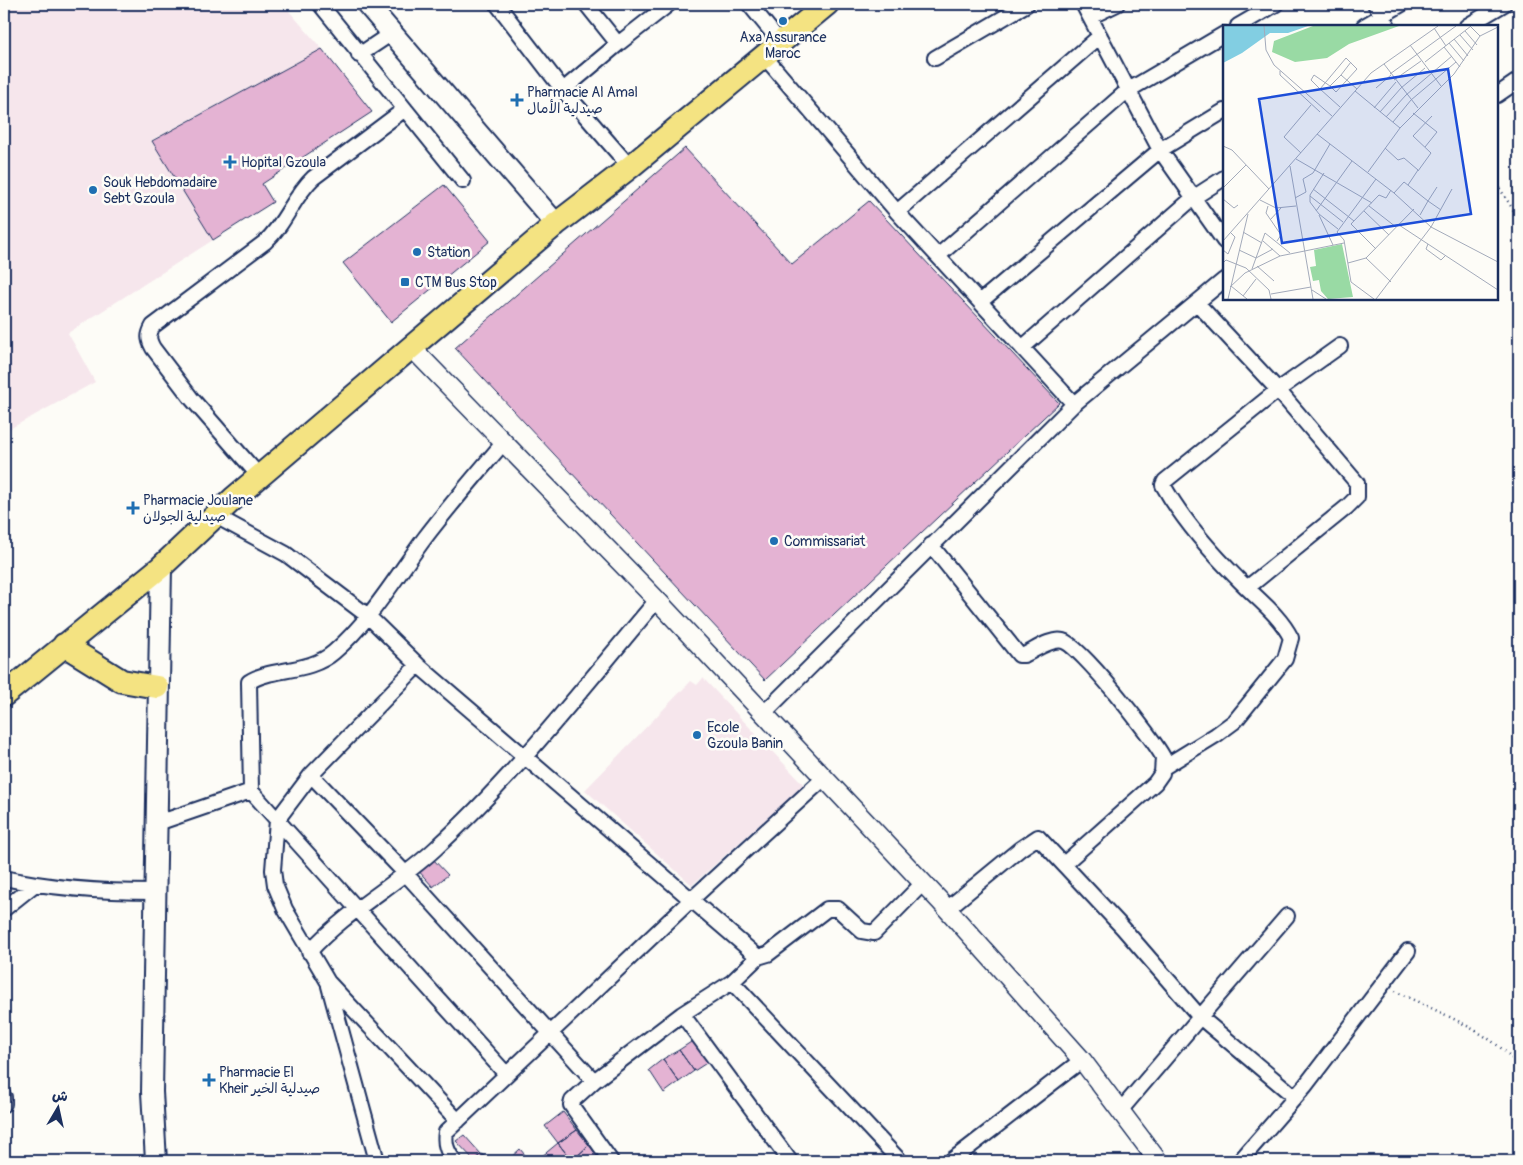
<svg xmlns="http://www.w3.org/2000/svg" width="1523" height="1165" font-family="Pangolin,'Playpen Sans Arabic',sans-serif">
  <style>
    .built { fill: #f6e6ec }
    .building { fill: #e4b3d3; stroke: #1b2f5e }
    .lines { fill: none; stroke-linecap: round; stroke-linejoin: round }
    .minor-casing { stroke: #1b2f5e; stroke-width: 18 }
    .tertiary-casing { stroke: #1b2f5e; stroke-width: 21 }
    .secondary-casing { stroke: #1b2f5e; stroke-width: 24 }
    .primary-casing { stroke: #1b2f5e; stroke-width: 26 }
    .path { stroke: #1b2f5e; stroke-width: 2.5; stroke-dasharray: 1 4; stroke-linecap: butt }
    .minor { stroke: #fdfcf7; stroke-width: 14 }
    .tertiary { stroke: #fdfcf7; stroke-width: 18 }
    .secondary { stroke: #fdfcf7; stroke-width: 20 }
    .primary { stroke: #f4e382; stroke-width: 22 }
    .poi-dot { fill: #1f6fb2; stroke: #fdfcf7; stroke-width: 2 }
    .labels { text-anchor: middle; stroke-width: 5; stroke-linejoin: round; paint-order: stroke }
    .poi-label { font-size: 14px; fill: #1b2f5e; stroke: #fdfcf7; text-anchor: start }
    .inset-road { fill: none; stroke: #a3aaba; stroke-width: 1 }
    .view { fill: #1d4ed8; fill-opacity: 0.15; stroke: #1d4ed8; stroke-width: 2.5 }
    .inset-edge { fill: none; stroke: #1b2f5e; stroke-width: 2.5 }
  </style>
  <rect width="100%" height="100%" fill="#fdfcf7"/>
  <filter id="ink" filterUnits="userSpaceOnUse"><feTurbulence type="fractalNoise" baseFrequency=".02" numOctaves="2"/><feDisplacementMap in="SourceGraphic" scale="10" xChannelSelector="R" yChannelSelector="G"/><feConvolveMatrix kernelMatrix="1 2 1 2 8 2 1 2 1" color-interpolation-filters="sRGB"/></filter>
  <g filter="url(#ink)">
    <path class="built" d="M 4,4 L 283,4 L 322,49 L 152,140 L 213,240 L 68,333 L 95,382 L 4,432 Z
      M 703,678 L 804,785 L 692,885 L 585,790 L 691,681 L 697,685 Z"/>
    <path class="building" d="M 322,49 L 372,112 L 262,184 L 273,202 L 213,240 L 152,141 Z
      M 685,148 L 792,264 L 869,201 L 1059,403 L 765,680 L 455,348 Z
      M 444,185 L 490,241 L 391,322 L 343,263 Z
      M 432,858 L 448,875 L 433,887 L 416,868 Z
      M 694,1040 L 708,1062 L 694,1071 L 679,1050 Z
      M 679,1050 L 694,1071 L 679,1082 L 663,1059 Z
      M 663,1059 L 679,1082 L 664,1093 L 649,1070 Z
      M 563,1112 L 577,1130 L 558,1143 L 545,1126 Z
      M 577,1130 L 589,1145 L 572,1161 L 558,1143 Z
      M 464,1135 L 481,1154 L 474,1160 L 456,1141 Z
      M 558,1143 L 572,1161 L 545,1161 L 541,1157 Z
      M 589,1145 L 601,1161 L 572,1161 Z
      M 520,1149 L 530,1161 L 507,1161 Z
      M 481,1154 L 490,1160 L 474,1161 Z"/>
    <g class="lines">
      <defs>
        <path id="minor" d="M 320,4 L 463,181
          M 497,4 L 563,90 L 630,167
          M 586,4 L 618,44 L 669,4
          M 749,4 L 781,43
          M 1083,4 L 1160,150 L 1224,241
          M 1375,4 L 1388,26
          M 1090,17 L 1117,4
          M 1238,26 L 1276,4
          M 1364,26 L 1402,4
          M 1467,26 L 1504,4
          M 359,55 L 392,33
          M 764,56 L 897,212 L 1074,404
          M 935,58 L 1027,4
          M 563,90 L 618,44
          M 1497,95 L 1519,80
          M 897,212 L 1100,36
          M 938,256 L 1127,91 L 1224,34
          M 980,302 L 1160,150 L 1224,111
          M 1197,303 L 1278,390 L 1357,483 L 1357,497 L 1347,507 L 1247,588
          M 1022,348 L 1193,198 L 1224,178
          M 260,477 L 191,398 L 153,348 C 148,339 148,335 153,326 L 265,242 C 286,223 293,197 313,178 L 405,109
          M 214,515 L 286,554 L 368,616 L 418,665 L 758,957
          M 931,545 L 1019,655 L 1024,655 C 1035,650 1051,638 1063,641 C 1080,645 1154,739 1163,757 L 1162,773 L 1155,783 L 1064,864
          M 418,665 L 311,775 L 277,820 L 273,870 L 275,885 L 285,909 L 328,982 L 458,1121
          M 764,713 L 1074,404 L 1224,280
          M 1164,767 L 1216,735 L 1235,721 L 1285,659 L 1291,638 C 1279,614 1256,598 1237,578 C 1210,551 1182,519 1163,485 L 1165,481 L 1278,390 L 1340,346
          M 311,775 L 405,873 L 594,1081
          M 251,791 L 506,1074
          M 155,824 L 251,791 L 249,682 C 271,667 309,674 334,652 C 370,621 396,577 424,539 C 449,506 477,474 504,442
          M 4,878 C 54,889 103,892 155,892
          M 4,909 L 34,885
          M 947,909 L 1020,849 L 1038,837 L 1123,928 L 1200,1017 L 1120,1111
          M 1287,916 L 1200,1017 L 1295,1097
          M 309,952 C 346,911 395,886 435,849 C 517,774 585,685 657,600
          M 732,982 L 900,1161
          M 329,986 L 377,1161
          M 682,1014 L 790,1161
          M 4,1097 L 4,1104
          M 454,1161 C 447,1151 444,1144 446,1132 L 692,899 L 823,779
          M 611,1161 L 571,1105 L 572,1101 L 594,1081 L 682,1014 L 732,982 L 758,957 L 768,954 L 827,909 L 838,909 L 862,931 L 874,933 L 923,883
          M 951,1161 L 1082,1060
          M 1240,1161 L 1305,1086 L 1408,951"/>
        <path id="tertiary" d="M 412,348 L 657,600 L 940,901 L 1082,1060 L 1158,1161"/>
        <path id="secondary" d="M 367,4 L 556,224
          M 156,1161 L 152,1092 L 161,567"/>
        <path id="primary" d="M 64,645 L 122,681 L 157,687
          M 4,695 L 161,567 L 233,499 L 556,224 L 630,167 L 827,4"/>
      </defs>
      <use href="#minor" class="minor-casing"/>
      <use href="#tertiary" class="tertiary-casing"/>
      <use href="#secondary" class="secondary-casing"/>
      <use href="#primary" class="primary-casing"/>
      <path class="path" d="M 1497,184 L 1519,219
        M 1395,991 C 1435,1011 1491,1031 1519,1066"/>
      <use href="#minor" class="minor"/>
      <use href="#tertiary" class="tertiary"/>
      <use href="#secondary" class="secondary"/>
      <use href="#primary" class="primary"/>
    </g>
  </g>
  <g class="poi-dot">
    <circle cx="783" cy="21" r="5"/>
    <path d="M514.5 92.5h5v5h5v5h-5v5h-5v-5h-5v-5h5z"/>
    <path d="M227.5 154.5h5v5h5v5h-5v5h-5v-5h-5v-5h5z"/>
    <circle cx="93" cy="190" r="5"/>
    <circle cx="417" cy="252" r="5"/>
    <rect x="400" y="277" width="10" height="10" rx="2.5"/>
    <path d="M130.5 500.5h5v5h5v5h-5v5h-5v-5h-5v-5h5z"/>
    <circle cx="774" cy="541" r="5"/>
    <circle cx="697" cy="735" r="5"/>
    <path d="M206.5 1072.5h5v5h5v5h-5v5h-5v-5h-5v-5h5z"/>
  </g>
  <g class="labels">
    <g class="poi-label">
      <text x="783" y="42" text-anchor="middle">Axa Assurance<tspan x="783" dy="16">Maroc</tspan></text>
      <text x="527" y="97">Pharmacie Al Amal<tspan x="527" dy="16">صيدلية الأمال</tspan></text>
      <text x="241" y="167">Hopital Gzoula</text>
      <text x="103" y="187">Souk Hebdomadaire<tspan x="103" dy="16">Sebt Gzoula</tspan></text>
      <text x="427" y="257">Station</text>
      <text x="415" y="287">CTM Bus Stop</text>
      <text x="143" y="505">Pharmacie Joulane<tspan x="143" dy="16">صيدلية الجولان</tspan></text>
      <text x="784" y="546">Commissariat</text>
      <text x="707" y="732">Ecole<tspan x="707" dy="16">Gzoula Banin</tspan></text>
      <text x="219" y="1077">Pharmacie El<tspan x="219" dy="16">Kheir صيدلية الخير</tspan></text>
    </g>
  </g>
  <g transform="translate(1223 25)">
    <rect width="275" height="275" fill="#fdfcf7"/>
    <path d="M 90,1 L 176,1 L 126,19 L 104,33 L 72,37 L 49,27 L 51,16 ZM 119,219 L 130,272 L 105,274 L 98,266 L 96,255 L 90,256 L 87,242 L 93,241 L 91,225 Z" fill="#99daa4"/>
    <path d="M 0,1 L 85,1 L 65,8 L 47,8 L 19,28 L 0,38 Z" fill="#82cee2"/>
    <path class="inset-road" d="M 41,1 L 43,25 L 51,40 L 109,91M 247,1 L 257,11 L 275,2M 211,3 L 223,21M 242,6 L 254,20M 237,10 L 250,25M 231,14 L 245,31M 226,18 L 241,36M 187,20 L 218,61M 221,22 L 237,42M 128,37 L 118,50 L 134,64M 202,37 L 248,1M 161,39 L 195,83M 57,46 L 57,50 L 97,87M 167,49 L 233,1M 171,55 L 198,36M 153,63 L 168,50M 97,64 L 88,55 L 91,50 L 107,61M 132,66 L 177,103M 117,82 L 97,64 L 123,33 L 134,44 L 113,67 L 107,61 L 118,50M 151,83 L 173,57M 157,87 L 178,63 L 202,43M 190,88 L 214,107 L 202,122M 163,92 L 183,70 L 229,31M 170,97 L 188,75 L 233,37M 94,109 L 171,168 L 208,202 L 275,237M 0,121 L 9,125 L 46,164M 162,123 L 175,135 L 181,133 L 195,145 L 185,160M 78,128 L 61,112 L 88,80M 73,134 L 149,178M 67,141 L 90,274M 195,146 L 208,128 L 190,111 L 209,91M 145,147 L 177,103 L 231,49 L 257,11M 101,148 L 87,170 L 87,177 L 96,189 L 115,204M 214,162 L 205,176 L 218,185M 0,163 L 23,140M 90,164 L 131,196M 171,168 L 181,157 L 205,176 L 197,190M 87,171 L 120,197M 72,173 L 83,167 L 80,154 L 90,148 L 107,119M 0,174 L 11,183 L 15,180M 37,175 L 53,183 L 73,181M 45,181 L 43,188 L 58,210 L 54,216M 146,181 L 173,202M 93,186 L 129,136M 141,186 L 166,210M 96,190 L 110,220M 47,195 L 58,183M 176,200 L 275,265M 20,207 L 39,218M 0,216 L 148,48 L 215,1M 40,216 L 57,231M 205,219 L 203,224 L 218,235 L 223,230M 153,224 L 128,199 L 156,170 L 163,173 L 168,165M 0,225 L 5,229 L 12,212 L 8,208M 16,225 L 33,233 L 50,224M 143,233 L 168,257M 0,238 L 3,235 L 23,243 L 46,265 L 48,274M 125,238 L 143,233 L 191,184M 34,241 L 51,256M 29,244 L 42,208 L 67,228M 8,261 L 24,274M 7,262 L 22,248 L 57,231 L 121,218M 89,265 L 103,274M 48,269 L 88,262M 20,271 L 33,254M 5,274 L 25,189M 151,274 L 128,257 L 121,215 L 114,207 L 153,154M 153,274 L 208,202 L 229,164"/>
    <path class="view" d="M 225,44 L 248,189 L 59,218 L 36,74 Z"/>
    <rect width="275" height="275" class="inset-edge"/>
  </g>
  <rect width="1523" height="1165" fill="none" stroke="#fdfcf7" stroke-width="20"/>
  <rect x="10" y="10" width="1503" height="1145" fill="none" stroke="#1b2f5e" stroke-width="2" filter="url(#ink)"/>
  <g transform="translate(58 1108) rotate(9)" stroke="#fdfcf7" stroke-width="4" paint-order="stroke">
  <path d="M0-4L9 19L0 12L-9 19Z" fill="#1b2f5e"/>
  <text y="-8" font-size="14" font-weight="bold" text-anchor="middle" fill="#1b2f5e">ش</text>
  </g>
</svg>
